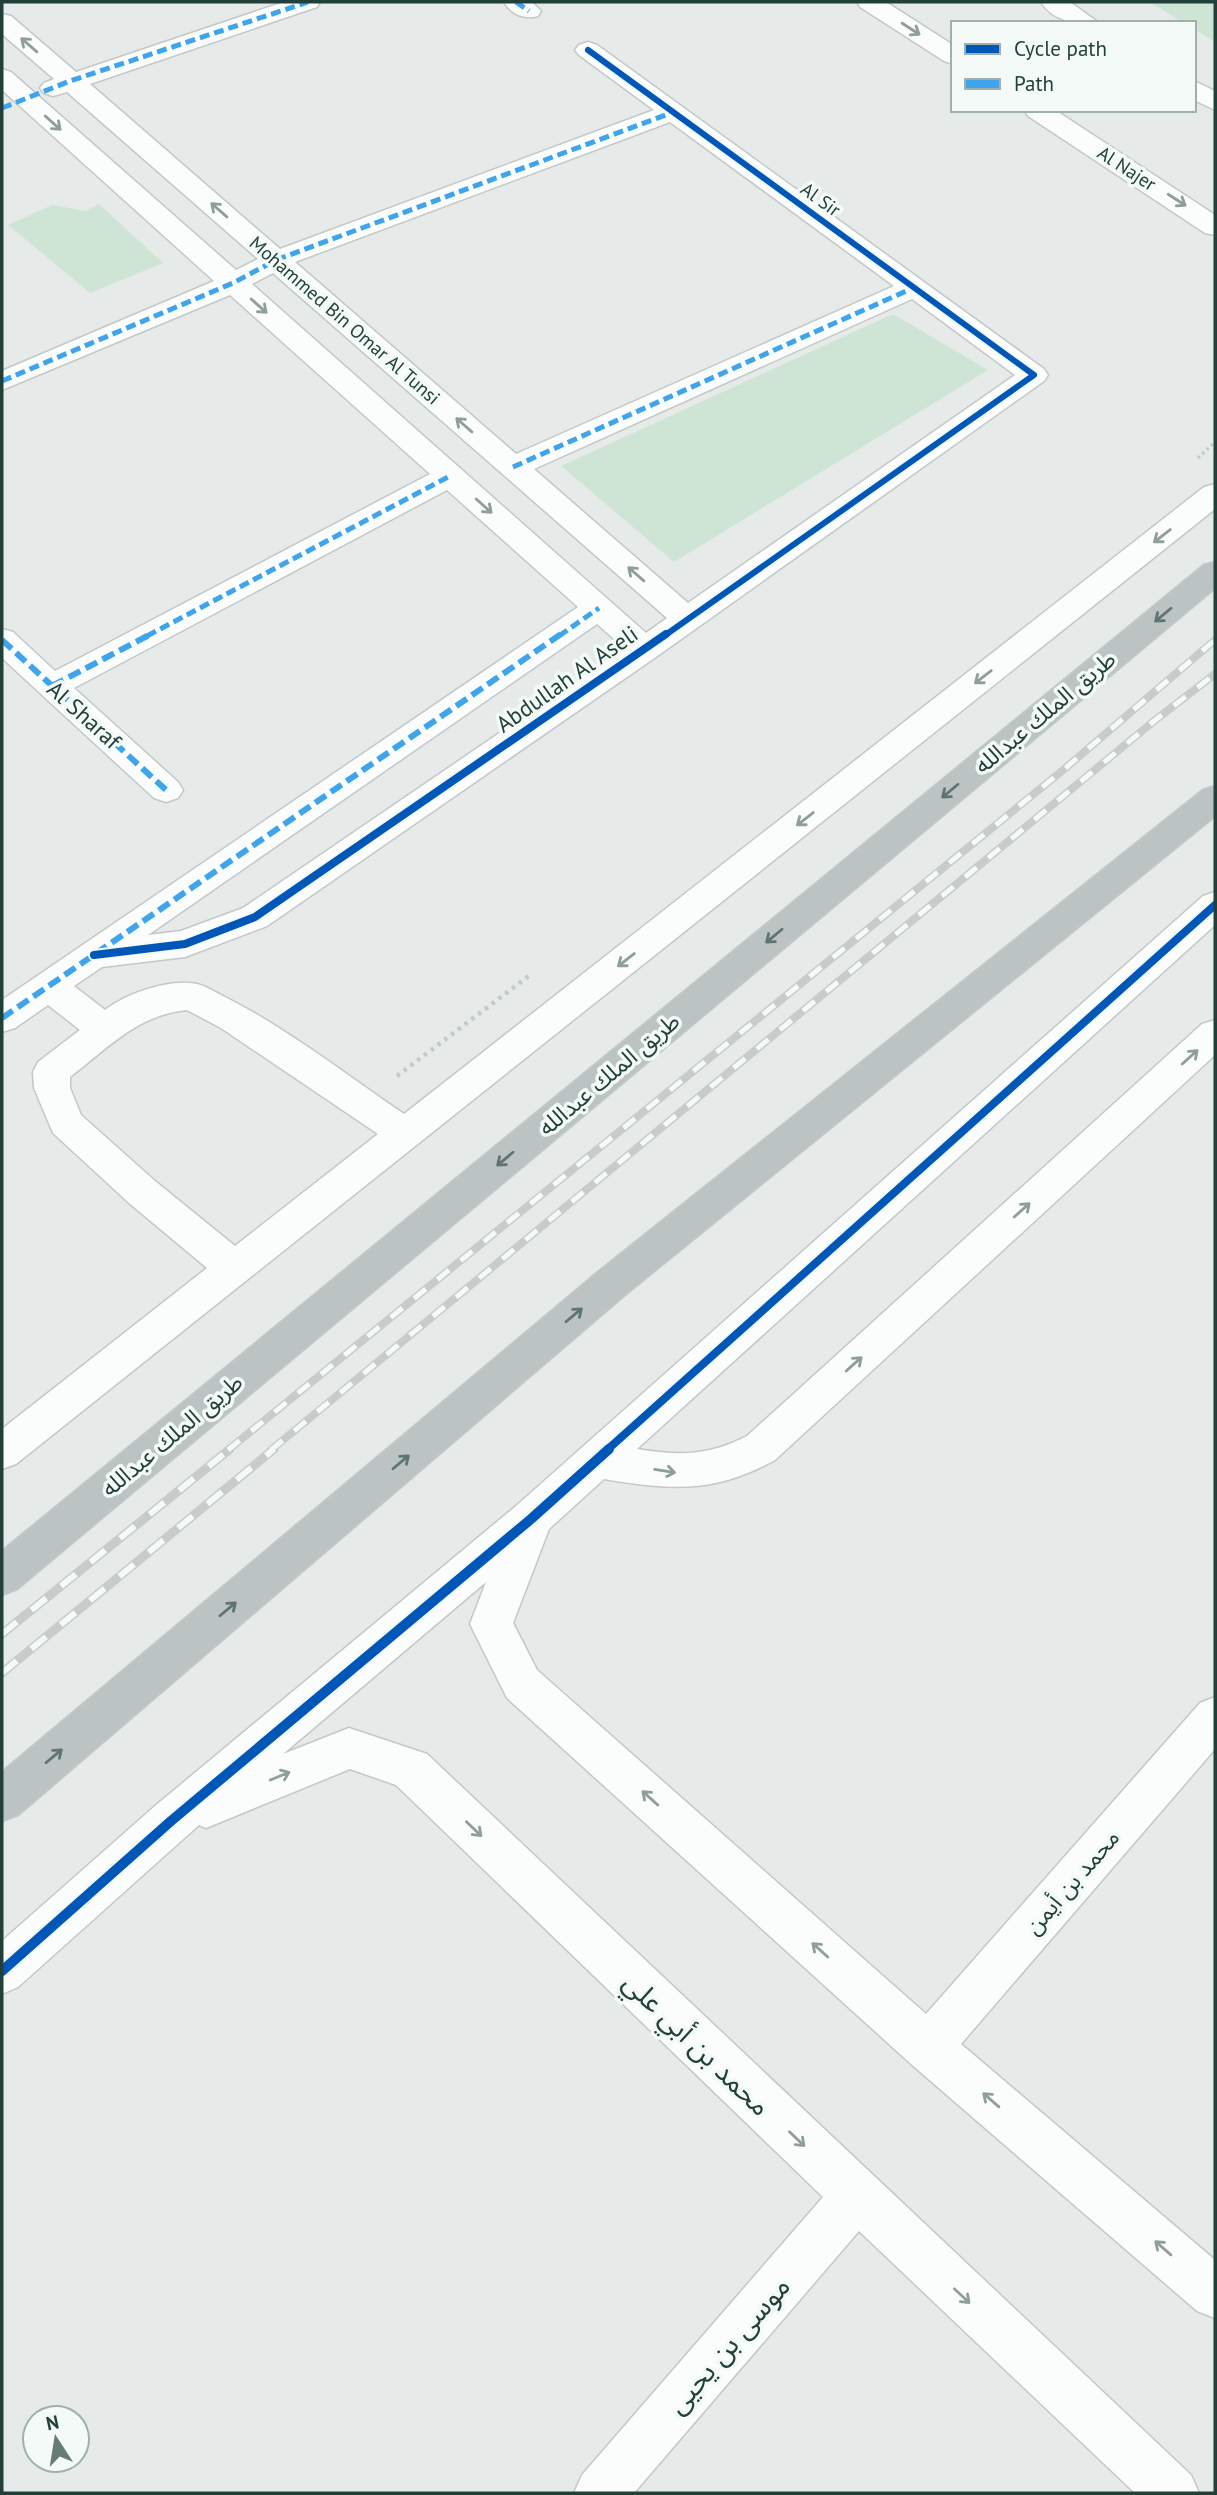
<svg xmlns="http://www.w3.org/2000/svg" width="1217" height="2495" font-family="'PT Sans','Noto Sans Arabic',sans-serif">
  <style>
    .green { fill: #cee5d6 }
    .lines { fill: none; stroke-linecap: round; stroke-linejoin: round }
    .minor-casing { stroke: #c3c8c6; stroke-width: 3 }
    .highway-casing { stroke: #c2cac8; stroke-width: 3 }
    .path-far1 { stroke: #c2cbc9; stroke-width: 3.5; stroke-dasharray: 2.5 3.5; stroke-linecap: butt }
    .path { stroke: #c2cbc9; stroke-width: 4.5; stroke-dasharray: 3.5 5; stroke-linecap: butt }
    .minor { fill: #fbfcfc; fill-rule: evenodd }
    .highway { fill: #bbc4c2; fill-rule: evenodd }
    .rail-far1-casing { stroke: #c7cccb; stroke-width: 8 }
    .rail-casing { stroke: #c7cccb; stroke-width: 9 }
    .rail-far1 { stroke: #f4faf7; stroke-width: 5; stroke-dasharray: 15; stroke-linecap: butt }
    .rail { stroke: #f4faf7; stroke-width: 6; stroke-dasharray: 19; stroke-linecap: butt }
    .quiet-far1 { stroke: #3ea4ec; stroke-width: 5; stroke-dasharray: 10 5; stroke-linecap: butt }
    .quiet { stroke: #3ea4ec; stroke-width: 6; stroke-dasharray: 13 6; stroke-linecap: butt }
    .cycleway-far2-casing { stroke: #f4faf7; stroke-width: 10 }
    .cycleway-far1-casing { stroke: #f4faf7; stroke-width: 12 }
    .cycleway-casing { stroke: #f4faf7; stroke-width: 15 }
    .cycleway-far2 { stroke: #0057b8; stroke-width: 6 }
    .cycleway-far1 { stroke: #0057b8; stroke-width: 8 }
    .cycleway { stroke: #0057b8; stroke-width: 10 }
    .oneway { stroke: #8e9e9b }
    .oneway2 { stroke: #5f7570 }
    .labels { text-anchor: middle; stroke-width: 7; stroke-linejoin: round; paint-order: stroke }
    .far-street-label { font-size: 19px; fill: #22403a; stroke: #f4faf7 }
    .street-label { font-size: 23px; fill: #22403a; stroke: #f4faf7 }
    .near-street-label { font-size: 28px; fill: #22403a; stroke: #f4faf7 }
  </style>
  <rect width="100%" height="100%" fill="#e6ebe9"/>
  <path class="green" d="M 1149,2 L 1215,2 L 1215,42 L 1194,29 L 1194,23 L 1184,23 Z
    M 99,204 L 163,263 L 90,293 L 8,225 L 52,205 L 86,211 Z
    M 893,314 L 988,370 L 674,562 L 561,466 Z"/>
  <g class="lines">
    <defs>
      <path id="minor" d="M 284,2 L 320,2 L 317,7 L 90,84 L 280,249 L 654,110 L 579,55 L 575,50 L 579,45 L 588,42 L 597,45 L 1044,369 L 1048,375 L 1044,381 L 656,657 L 267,926 L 185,957 L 102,967 L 74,986 L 105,1010 C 126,994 163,981 190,983 C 202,983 214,992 225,997 C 288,1029 345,1074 404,1114 L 1204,487 L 1215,484 L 1215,509 L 16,1464 L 2,1469 L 2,1429 L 207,1268 L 129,1203 L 53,1133 L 34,1088 L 33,1072 L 38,1062 L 80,1030 L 48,1005 L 15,1028 L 2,1032 L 2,1000 L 578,607 L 447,490 L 74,688 L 178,782 L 183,790 L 178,798 L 166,802 L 154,798 L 2,658 L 2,629 L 13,632 L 55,671 L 430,474 L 230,295 L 2,390 L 2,371 L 214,281 L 2,90 L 2,69 L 11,72 L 236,270 L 258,259 L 67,92 L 53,96 L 44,93 L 40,88 L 44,83 L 54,79 L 2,34 L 2,14 L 11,16 L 76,72 ZM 670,122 L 894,286 L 516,454 L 295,262 ZM 273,273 L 667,618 L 646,633 L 252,284 ZM 912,299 L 1015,375 L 688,603 L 534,469 ZM 597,624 L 624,648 L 243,908 L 181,931 L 148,935 ZM 187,1010 L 221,1028 L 378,1134 L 235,1246 L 155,1181 L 81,1115 L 70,1088 L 70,1077 C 108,1048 137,1015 187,1010 Z
        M 504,2 L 532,2 L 541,11 L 538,16 C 524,20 511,14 504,2 Z
        M 857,2 L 886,2 L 953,45 L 953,64 L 944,61 L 860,7 Z
        M 1041,2 L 1070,2 L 1099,23 C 1077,23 1054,23 1041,2 Z
        M 1194,81 L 1215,91 L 1215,110 L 1194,100 Z
        M 1024,110 L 1055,110 L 1215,215 L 1215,235 L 1205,233 L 1028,116 Z
        M 1215,892 L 1215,925 L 637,1449 C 678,1456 709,1456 747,1436 L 1202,1024 L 1215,1020 L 1215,1055 L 775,1460 C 714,1494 671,1490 604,1479 L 549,1529 L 513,1623 L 537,1670 L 926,2014 L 1200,1703 L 1215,1697 L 1215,1749 L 961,2044 L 1215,2260 L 1215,2318 L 1197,2311 L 911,2064 L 507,1698 L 470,1624 L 486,1582 L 283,1754 L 349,1728 L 427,1754 L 1191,2475 L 1199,2493 L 1135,2493 L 859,2231 L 634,2493 L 574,2493 L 582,2475 L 823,2197 L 396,1785 L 350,1769 L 206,1828 L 199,1825 L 18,1987 L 2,1994 L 2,1941 L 155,1806 L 516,1506 L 1203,896 Z"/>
      <path id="highway" d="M 1215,562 L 1215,588 L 17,1589 L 2,1595 L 2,1551 L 1204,565 Z
        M 1215,786 L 1215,816 L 626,1294 L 18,1815 L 2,1821 L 2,1772 L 598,1272 L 1203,790 Z"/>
    </defs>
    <use href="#minor" class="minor-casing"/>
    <use href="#highway" class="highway-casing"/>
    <path class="path-far1" d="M 1198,458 L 1215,442"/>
    <path class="path" d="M 397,1076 L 530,975"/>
    <use href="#minor" class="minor"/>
    <use href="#highway" class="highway"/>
    <defs>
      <path id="rail-far1" d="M 228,1450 L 1062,771 L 1215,640
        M 271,1450 L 1154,721 L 1215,674"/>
      <path id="rail" d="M 2,1634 L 230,1449
        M 2,1673 L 274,1449"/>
    </defs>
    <use href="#rail-far1" class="rail-far1-casing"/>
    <use href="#rail" class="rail-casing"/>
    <use href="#rail-far1" class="rail-far1"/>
    <use href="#rail" class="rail"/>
    <path class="quiet-far1" d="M 516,2 L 529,11
      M 2,108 L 70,81 L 308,2
      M 2,381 L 233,283 L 276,260 L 671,113
      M 513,467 L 913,288
      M 147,636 L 450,476
      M 559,636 L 599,608"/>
    <path class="quiet" d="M 2,640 L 166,790
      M 52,686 L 151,634
      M 2,1018 L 561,634"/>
    <defs>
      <path id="cycleway-far2" d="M 588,50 L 1034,375 L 664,636"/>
      <path id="cycleway-far1" d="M 94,955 L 185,944 L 255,917 L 666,634
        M 607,1450 L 1215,905"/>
      <path id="cycleway" d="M 2,1971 L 171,1821 L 531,1519 L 609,1449"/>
    </defs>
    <use href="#cycleway-far2" class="cycleway-far2-casing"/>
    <use href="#cycleway-far1" class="cycleway-far1-casing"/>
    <use href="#cycleway" class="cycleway-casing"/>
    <use href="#cycleway-far2" class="cycleway-far2"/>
    <use href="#cycleway-far1" class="cycleway-far1"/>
    <use href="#cycleway" class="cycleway"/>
  </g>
  <defs><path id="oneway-shaft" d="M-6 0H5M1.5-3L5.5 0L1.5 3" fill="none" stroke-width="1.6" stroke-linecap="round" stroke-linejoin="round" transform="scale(1.75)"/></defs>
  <g class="oneway">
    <use href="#oneway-shaft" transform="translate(911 29) rotate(33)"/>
    <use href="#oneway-shaft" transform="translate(29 45) rotate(-139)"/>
    <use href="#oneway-shaft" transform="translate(53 123) rotate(42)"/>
    <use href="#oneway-shaft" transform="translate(1177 200) rotate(33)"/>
    <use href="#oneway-shaft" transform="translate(219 210) rotate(-139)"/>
    <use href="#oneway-shaft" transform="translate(259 306) rotate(42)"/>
    <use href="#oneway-shaft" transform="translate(464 425) rotate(-139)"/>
    <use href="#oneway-shaft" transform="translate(484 506) rotate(42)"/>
    <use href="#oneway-shaft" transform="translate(1162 536) rotate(142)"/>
    <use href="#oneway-shaft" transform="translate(636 574) rotate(-139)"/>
    <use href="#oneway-shaft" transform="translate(983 677) rotate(142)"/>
    <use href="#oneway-shaft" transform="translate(805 819) rotate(142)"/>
    <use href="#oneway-shaft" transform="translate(626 960) rotate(142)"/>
    <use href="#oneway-shaft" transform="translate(1190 1057) rotate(-42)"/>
    <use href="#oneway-shaft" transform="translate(1022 1210) rotate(-42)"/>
    <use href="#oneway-shaft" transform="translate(854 1364) rotate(-42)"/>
    <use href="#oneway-shaft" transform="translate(665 1471) rotate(9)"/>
    <use href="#oneway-shaft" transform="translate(280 1776) rotate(-22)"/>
    <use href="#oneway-shaft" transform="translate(650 1798) rotate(-138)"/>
    <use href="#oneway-shaft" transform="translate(474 1829) rotate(44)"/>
    <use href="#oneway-shaft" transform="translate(820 1950) rotate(-138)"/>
    <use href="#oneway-shaft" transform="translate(991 2100) rotate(-139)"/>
    <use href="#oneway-shaft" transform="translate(797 2139) rotate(44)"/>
    <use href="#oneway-shaft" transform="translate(1163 2248) rotate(-139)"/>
    <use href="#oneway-shaft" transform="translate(962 2296) rotate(43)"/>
  </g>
  <g class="oneway2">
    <use href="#oneway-shaft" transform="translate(1163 615) rotate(140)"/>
    <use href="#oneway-shaft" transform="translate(950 791) rotate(140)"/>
    <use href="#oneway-shaft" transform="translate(774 936) rotate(140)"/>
    <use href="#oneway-shaft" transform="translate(505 1159) rotate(140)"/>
    <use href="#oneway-shaft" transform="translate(574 1315) rotate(-40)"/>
    <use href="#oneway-shaft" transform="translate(401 1462) rotate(-40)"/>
    <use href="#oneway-shaft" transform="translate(228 1609) rotate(-40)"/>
    <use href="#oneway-shaft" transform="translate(54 1756) rotate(-40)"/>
  </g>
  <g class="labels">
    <g class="far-street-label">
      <text transform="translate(1127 168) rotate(33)" y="7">Al Najer</text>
      <text transform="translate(821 199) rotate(36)" y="7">Al Sir</text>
      <text transform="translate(345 320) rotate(41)" y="7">Mohammed Bin Omar Al Tunsi</text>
    </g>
    <g class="street-label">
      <text transform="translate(567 679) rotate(-35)" y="8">Abdullah Al Aseli</text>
      <text transform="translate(1045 712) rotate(-40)" y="8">طريق الملك عبدالله</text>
      <text transform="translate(84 715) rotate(42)" y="8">Al Sharaf</text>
      <text transform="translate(609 1074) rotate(-40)" y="8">طريق الملك عبدالله</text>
      <text transform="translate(172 1435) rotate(-40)" y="8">طريق الملك عبدالله</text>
      <text transform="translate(1072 1882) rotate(-49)" y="8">محمد بن أيمن</text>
    </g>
    <g class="near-street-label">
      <text transform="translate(697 2044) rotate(44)" y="10">محمد بن أبي علي</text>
      <text transform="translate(728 2345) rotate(-49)" y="10">موسى بن يحيى</text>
    </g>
  </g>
  <rect width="1217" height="2495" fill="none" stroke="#22403a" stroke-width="7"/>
  <rect x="951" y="21" width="245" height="91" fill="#f4faf7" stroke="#a0b0ab" stroke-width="2"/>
  <rect x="965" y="44" width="35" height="10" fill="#0057b8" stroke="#a0b0ab" stroke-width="2"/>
  <text x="1014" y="56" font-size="21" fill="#22403a">Cycle path</text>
  <rect x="965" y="79" width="35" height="10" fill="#3ea4ec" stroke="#a0b0ab" stroke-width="2"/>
  <text x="1014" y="91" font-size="21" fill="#22403a">Path</text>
  <g transform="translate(56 2439) rotate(348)"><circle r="33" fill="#f4faf7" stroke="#a0b0ab" stroke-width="2"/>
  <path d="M0-5L12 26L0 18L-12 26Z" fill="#677c77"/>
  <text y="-10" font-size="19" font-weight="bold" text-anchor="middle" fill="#22403a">N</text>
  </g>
</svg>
